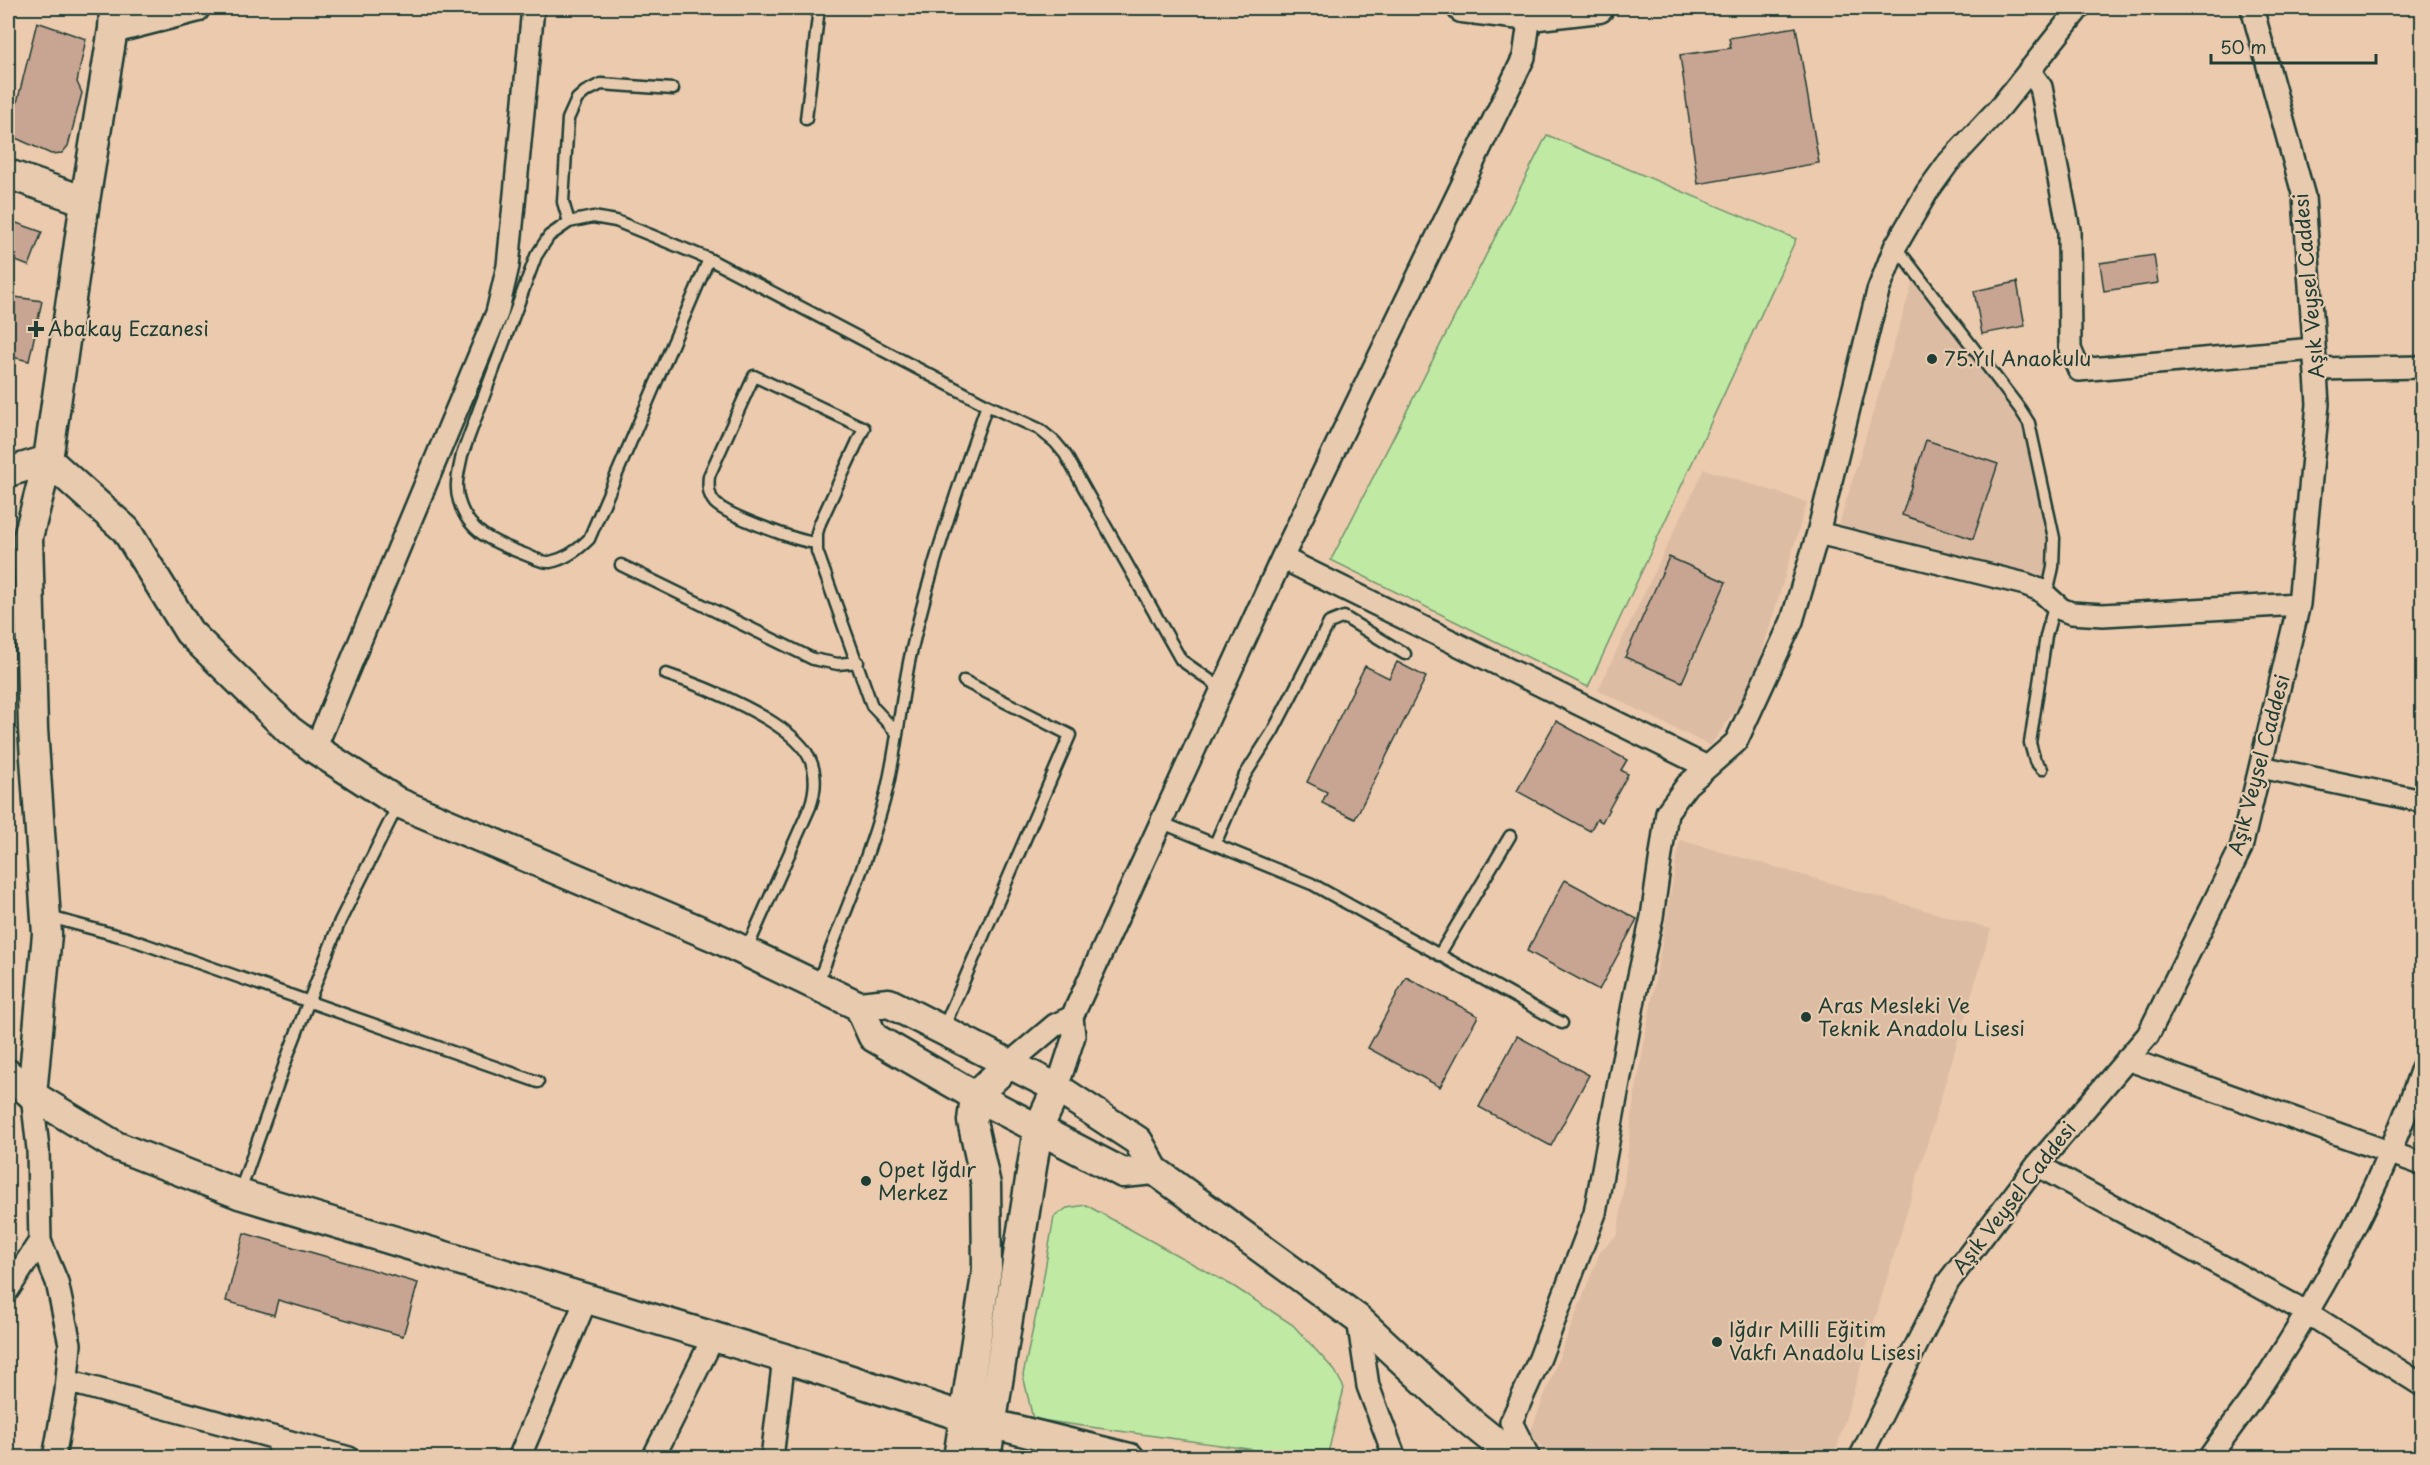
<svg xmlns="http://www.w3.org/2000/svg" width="2430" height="1465" font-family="'Playpen Sans',sans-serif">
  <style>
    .built { fill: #ddbca4 }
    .green { fill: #c0e9a4; stroke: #70936c; stroke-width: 1.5 }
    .building { fill: #c8a492; stroke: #1f3d34; stroke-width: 1.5 }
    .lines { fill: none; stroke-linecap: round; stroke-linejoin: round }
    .lane-casing { stroke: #1f3d34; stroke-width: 15 }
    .street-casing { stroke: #1f3d34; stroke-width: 26 }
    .secondary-casing { stroke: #1f3d34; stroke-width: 33 }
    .lane { stroke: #e8cbae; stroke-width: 10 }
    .street { stroke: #e8cbae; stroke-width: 21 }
    .secondary { stroke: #e8cbae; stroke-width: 28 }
    .poi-dot { fill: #1f3d34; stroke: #e8cbae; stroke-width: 2 }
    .labels { text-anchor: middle; stroke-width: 4.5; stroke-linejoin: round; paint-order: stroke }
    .street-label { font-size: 20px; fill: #1f3d34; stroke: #e8cbae }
    .poi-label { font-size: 20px; fill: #1f3d34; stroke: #e8cbae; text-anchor: start }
  </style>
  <rect width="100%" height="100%" fill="#eccaae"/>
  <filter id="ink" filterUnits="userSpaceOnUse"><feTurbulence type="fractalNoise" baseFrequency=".0167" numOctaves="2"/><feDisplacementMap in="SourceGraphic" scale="12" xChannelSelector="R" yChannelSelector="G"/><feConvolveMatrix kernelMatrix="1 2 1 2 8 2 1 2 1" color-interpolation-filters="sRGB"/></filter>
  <g filter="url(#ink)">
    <path class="built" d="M 1913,281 L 2034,437 L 2046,535 L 2044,590 L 1837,531 Z
      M 1704,469 L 1807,502 L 1751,689 L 1710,746 L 1598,690 Z
      M 1680,840 L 1991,929 L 1834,1457 L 1572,1457 L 1546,1451 L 1530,1433 L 1600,1252 L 1618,1234 L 1633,1106 Z"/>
    <path class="green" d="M 1547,135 L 1796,239 L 1588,687 L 1331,560 Z
      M 1086,1205 L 1233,1286 L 1293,1325 L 1335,1371 L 1344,1388 L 1327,1457 L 1306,1457 L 1033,1419 L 1023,1375 L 1042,1287 L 1054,1217 L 1067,1208 Z"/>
    <path class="building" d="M 37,22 L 86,39 L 77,82 L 82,93 L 68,146 L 62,153 L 51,154 L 9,135 Z
      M 1796,27 L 1819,163 L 1698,184 L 1680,55 L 1731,48 L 1729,38 Z
      M 8,220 L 42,232 L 29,266 L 8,258 Z
      M 2154,255 L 2158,283 L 2104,291 L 2100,263 Z
      M 2017,282 L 2025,326 L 1982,334 L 1974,291 Z
      M 8,296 L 42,301 L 29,361 L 8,356 Z
      M 1926,440 L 1998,464 L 1973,539 L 1902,515 Z
      M 1669,557 L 1726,582 L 1682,682 L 1625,657 Z
      M 1397,662 L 1426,677 L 1355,819 L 1322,803 L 1327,792 L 1307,782 L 1365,666 L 1389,678 Z
      M 1556,721 L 1627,760 L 1621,770 L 1628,774 L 1602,822 L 1597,819 L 1590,831 L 1517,791 Z
      M 1565,880 L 1637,919 L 1599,990 L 1527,951 Z
      M 1406,977 L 1478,1016 L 1440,1087 L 1368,1048 Z
      M 1517,1036 L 1589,1075 L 1551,1146 L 1479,1107 Z
      M 244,1233 L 418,1283 L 403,1336 L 278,1300 L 274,1315 L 226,1301 Z"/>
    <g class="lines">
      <defs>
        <path id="lane" d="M 806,119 L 819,8
          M 569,222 L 563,202 L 568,119 L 577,99 L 585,92 L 601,84 L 673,89
          M 1895,247 L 1907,261 L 2020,409 L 2029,423 L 2054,538 L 2053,567 L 2047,595
          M 709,259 L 589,539 C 578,550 566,559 550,562 C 542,563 532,557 524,554 C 495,543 468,533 459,501 C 454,486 459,470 462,455 L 536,256 L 549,236 L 569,222 L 593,217 L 616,221 L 709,259 L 987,405 L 1039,429 L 1055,442 L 1065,454 L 1181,660 L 1221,688
          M 816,543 C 797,541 728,516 715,503 C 708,495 708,486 709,476 L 754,376 L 864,428 L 820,523 L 817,533 L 817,551 L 872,706 L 897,733
          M 621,565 L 813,659 L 838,664 L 858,662
          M 666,674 C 703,686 791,721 809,757 C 817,773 816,790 810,807 L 746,951
          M 2042,769 L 2035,761 L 2030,743 L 2046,636 L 2055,603
          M 1160,822 L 1312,884 L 1562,1023
          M 1215,844 L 1245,775 L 1273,731 L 1329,623 L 1344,617 L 1405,654
          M 46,916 L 127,938 L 538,1082
          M 1439,955 L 1510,836
          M 817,985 C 840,924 867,863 884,801 C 897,752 900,702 911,653 C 930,568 958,487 987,405
          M 943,1029 L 1070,735 L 964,681
          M 239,1194 L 289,1052 L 340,921 L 399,803"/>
        <path id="street" d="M 2029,70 L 2041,87 L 2069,230 L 2070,349 L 2079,370 L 2314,349
          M 2316,369 L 2422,367
          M 1818,533 L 2025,584 L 2040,590 L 2061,609 L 2071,613 L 2103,615 L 2299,604
          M 1282,558 L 1707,767
          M 315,749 L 497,313 L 508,266 L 533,8
          M 2261,767 L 2422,801
          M 2127,1059 L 2422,1164
          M 1010,1063 L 1055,1025 L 1072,1017
          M 1057,1088 L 1074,1036 L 1072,1017 L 1282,558 L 1524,57 L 1531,8
          M 32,1095 L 38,1149 L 40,1241 L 57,1282 L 70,1344 L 66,1391 L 54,1458
          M 2037,1165 L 2306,1312 L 2422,1385
          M 8,1290 L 40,1241
          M 1358,1319 L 1368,1386 L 1395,1458
          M 67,1381 L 349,1458
          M 278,1458 L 280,1439
          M 519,1458 L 586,1300
          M 653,1458 L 713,1338
          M 772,1458 L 784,1358
          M 1529,1458 L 1511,1422 L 1540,1358 L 1595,1213 L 1635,994 L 1652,917 L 1667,812 L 1687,785 L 1736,742 L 1792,621 L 1818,533 L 1878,291 L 1895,247 L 1927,192 L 1948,163 L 2002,105 L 2079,8
          M 1860,1458 L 1948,1282 L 2037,1165 L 2148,1035 L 2241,848 L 2299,604 L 2318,404 L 2304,197 L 2252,8
          M 2209,1458 C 2229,1429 2251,1402 2270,1372 C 2332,1277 2386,1175 2422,1068"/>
        <path id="secondary" d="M 1462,8 L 1530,16 L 1599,8
          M 113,29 L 195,8
          M 8,174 L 85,201
          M 8,472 L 48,460 L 126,530 L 189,632 L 289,730 L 315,749 L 399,803 L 715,937 L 859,1006 L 889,1003 L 1057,1088 L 1138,1141 L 1154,1170 L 1358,1319 L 1457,1411 L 1515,1458
          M 859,1006 L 873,1037 L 975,1096 L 1123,1173 L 1154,1170
          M 8,1074 L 32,1095 L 116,1146 L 239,1194 L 784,1358 L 964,1417 L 1130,1458
          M 32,1095 L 47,934 L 33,729 L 28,537 L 48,460 L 85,201 L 113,29 L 114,8
          M 958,1458 L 987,1269 L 986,1185 L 972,1121 L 975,1096 L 1010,1063
          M 986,1458 L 1038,1129 L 1057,1088"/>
      </defs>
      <use href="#lane" class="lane-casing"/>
      <use href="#street" class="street-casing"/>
      <use href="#secondary" class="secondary-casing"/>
      <use href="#lane" class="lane"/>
      <use href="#street" class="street"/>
      <use href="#secondary" class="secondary"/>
    </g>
  </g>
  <g class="poi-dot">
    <path d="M33 320h6v6h6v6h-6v6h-6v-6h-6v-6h6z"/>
    <circle cx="1932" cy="359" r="6"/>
    <circle cx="1806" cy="1017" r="6"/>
    <circle cx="866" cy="1181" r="6"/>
    <circle cx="1717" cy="1342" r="6"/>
  </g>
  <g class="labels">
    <g class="street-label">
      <text transform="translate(2309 286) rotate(-95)" y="7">Aşık Veysel Caddesi</text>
      <text transform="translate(2259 765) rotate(-75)" y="7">Aşık Veysel Caddesi</text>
      <text transform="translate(2014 1198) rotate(-52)" y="7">Aşık Veysel Caddesi</text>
    </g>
    <g class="poi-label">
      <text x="48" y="336">Abakay Eczanesi</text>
      <text x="1944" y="366">75.Yıl Anaokulu</text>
      <text x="1818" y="1013">Aras Mesleki Ve<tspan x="1818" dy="23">Teknik Anadolu Lisesi</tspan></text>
      <text x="878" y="1177">Opet Iğdır<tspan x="878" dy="23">Merkez</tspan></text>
      <text x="1729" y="1337">Iğdır Milli Eğitim<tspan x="1729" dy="23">Vakfı Anadolu Lisesi</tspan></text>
    </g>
  </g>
  <rect width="2430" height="1465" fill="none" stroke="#e8cbae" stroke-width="30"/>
  <rect x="15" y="15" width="2400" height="1435" fill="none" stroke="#1f3d34" stroke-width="2" filter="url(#ink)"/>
  <path d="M2211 54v9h165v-9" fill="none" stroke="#1f3d34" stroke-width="3"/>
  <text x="2220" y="54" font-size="18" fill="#1f3d34" stroke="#e8cbae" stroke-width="4.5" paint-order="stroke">50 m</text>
</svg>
